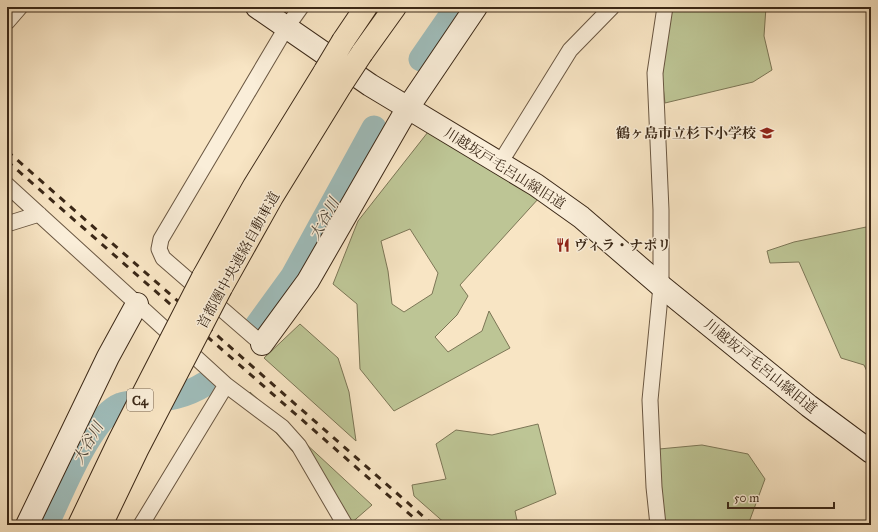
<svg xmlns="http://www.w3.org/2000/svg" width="878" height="532" font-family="'IM FELL Great Primer','Noto Serif JP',serif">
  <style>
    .green { fill: #bdc595; stroke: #7c7656; fill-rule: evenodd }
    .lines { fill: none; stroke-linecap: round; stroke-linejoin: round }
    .river { stroke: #9fbdbb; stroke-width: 25 }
    .street-casing { stroke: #6a5742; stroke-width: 17 }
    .secondary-casing { stroke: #3b2817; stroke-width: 24 }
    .highway-casing { stroke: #3b2817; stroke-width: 24 }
    .street { stroke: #faeed9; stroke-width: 15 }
    .secondary { stroke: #faeed9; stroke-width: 22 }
    .highway { stroke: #f8e5c4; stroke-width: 22 }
    .rail { stroke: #3b2817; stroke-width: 3; stroke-dasharray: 7 7; stroke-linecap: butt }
    .highway-bridge-casing { stroke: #3b2817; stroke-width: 24; stroke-linecap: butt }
    .highway-bridge { stroke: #f8e5c4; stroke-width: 22 }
    .labels { text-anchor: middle; stroke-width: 3; stroke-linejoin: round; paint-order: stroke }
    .shield { fill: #faeed9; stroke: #746351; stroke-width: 1 }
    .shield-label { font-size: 13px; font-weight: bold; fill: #3b2817 }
    .poi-label { font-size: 14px; font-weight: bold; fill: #3b2817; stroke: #faeed9; text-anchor: end }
    .street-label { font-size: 14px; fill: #3b2817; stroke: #faeed9 }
    .water-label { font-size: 15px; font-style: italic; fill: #544d40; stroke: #faeed9 }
  </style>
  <rect width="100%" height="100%" fill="#f8e5c4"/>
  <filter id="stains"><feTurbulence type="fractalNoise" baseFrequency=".005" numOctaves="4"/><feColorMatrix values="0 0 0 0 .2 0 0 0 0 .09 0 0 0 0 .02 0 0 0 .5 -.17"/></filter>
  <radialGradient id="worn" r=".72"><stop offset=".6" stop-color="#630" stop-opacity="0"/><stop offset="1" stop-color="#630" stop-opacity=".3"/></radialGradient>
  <path class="green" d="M 671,7 L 766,7 L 764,36 L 772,70 L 753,82 L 665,103 L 662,78 Z
    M 428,132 L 539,198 L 460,285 L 468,296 L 457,315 L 435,337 L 448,352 L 482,331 L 489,311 L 510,348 L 394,411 L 360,369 L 357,304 L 333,284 L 358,221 ZM 410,229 L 438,273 L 432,294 L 404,312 L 392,304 L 388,271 L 381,241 Z
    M 871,226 L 871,380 L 864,365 L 841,358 L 799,262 L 770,263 L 767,251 L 794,242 Z
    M 300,324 L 338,358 L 349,392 L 356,441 L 264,358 Z
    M 250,392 L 372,505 L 349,525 L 295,454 L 245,398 Z
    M 538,424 L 556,494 L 515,511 L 518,525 L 447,525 L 414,496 L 412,485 L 446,479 L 436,444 L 456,430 L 492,435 Z
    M 702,445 L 748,454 L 765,479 L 748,525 L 664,525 L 659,449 Z"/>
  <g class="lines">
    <path class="river" d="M 421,59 L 457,7
      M 256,327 L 293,276 L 374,128
      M 46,525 C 61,495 90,417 121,405 C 127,403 135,403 142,402 C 166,399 184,397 205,384"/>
    <defs>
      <path id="street" d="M 7,22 L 20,7
        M 500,163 L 570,50 L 612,7
        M 7,185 L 226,385 L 141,525
        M 7,224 L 39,214
        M 262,344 L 163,258 L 159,249 L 161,239 L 286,28 L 301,7
        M 226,385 L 282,427 L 299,446 L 345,525
        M 658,525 L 654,487 L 650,400 L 661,286 L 661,210 L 655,73 L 665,7"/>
      <path id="secondary" d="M 257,7 L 370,85 L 536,185 L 581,217 L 661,286 L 809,406 L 871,452
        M 262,344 L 308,281 L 407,109 L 476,7
        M 27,525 L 108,357 L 137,304"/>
      <path id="highway" d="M 343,41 L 366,7
        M 362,53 L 395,7
        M 203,277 L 254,186 L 325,71
        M 221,288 L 272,197 L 341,85"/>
    </defs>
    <use href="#street" class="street-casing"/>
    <use href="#secondary" class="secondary-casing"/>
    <use href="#highway" class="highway-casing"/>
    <use href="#street" class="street"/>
    <use href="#secondary" class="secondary"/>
    <use href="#highway" class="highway"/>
    <path class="rail" d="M 7,151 L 433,525
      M 7,161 L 422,525"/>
    <defs>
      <path id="highway-bridge" d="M 325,71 L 343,41
        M 341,85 L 362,53
        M 79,525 L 120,439 L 203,277
        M 101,525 L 137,450 L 221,288"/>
    </defs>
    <use href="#highway-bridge" class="highway-bridge-casing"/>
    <use href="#highway-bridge" class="highway-bridge"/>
  </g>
  <defs>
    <symbol id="school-bare" viewBox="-9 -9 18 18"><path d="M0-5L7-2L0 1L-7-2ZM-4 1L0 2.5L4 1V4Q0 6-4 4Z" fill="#8f2418" stroke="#faeed9" stroke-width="2.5" paint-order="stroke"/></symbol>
    <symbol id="restaurant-bare" viewBox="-9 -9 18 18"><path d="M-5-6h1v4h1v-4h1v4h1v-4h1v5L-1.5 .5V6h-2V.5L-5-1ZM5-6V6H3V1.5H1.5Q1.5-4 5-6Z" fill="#8f2418" stroke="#faeed9" stroke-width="2.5" paint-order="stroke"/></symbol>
  </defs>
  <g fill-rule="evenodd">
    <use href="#school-bare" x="757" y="123" width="20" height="20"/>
    <use href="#restaurant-bare" x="553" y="235" width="20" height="20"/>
  </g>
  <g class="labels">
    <rect class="shield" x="127" y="389" width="26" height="22" rx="3"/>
    <g class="shield-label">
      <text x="140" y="405">C4</text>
    </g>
    <g class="poi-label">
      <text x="756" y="138">鶴ヶ島市立杉下小学校</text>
      <text x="574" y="250" text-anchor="start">ヴィラ・ナポリ</text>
    </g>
    <g class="street-label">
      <text transform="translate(505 168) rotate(32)" y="5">川越坂戸毛呂山線旧道</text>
      <text transform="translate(238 260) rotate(-61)" y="5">首都圏中央連絡自動車道</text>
      <text transform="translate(761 366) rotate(39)" y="5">川越坂戸毛呂山線旧道</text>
    </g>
    <g class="water-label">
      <text transform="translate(324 219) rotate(-61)" y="5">大谷川</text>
      <text transform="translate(88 443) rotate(-60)" y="5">大谷川</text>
    </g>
  </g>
  <rect width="878" height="532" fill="none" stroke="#f8e5c4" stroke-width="24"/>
  <rect x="8" y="8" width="862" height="516" fill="none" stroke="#3b2817" stroke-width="2"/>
  <rect x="12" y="12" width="854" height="508" fill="none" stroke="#3b2817"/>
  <path d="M728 502v6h106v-6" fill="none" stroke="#3b2817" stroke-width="2"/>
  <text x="734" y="502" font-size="12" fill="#3b2817" stroke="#faeed9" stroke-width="3" paint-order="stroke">50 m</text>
  <rect width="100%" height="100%" filter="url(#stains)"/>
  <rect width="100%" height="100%" fill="url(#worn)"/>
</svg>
